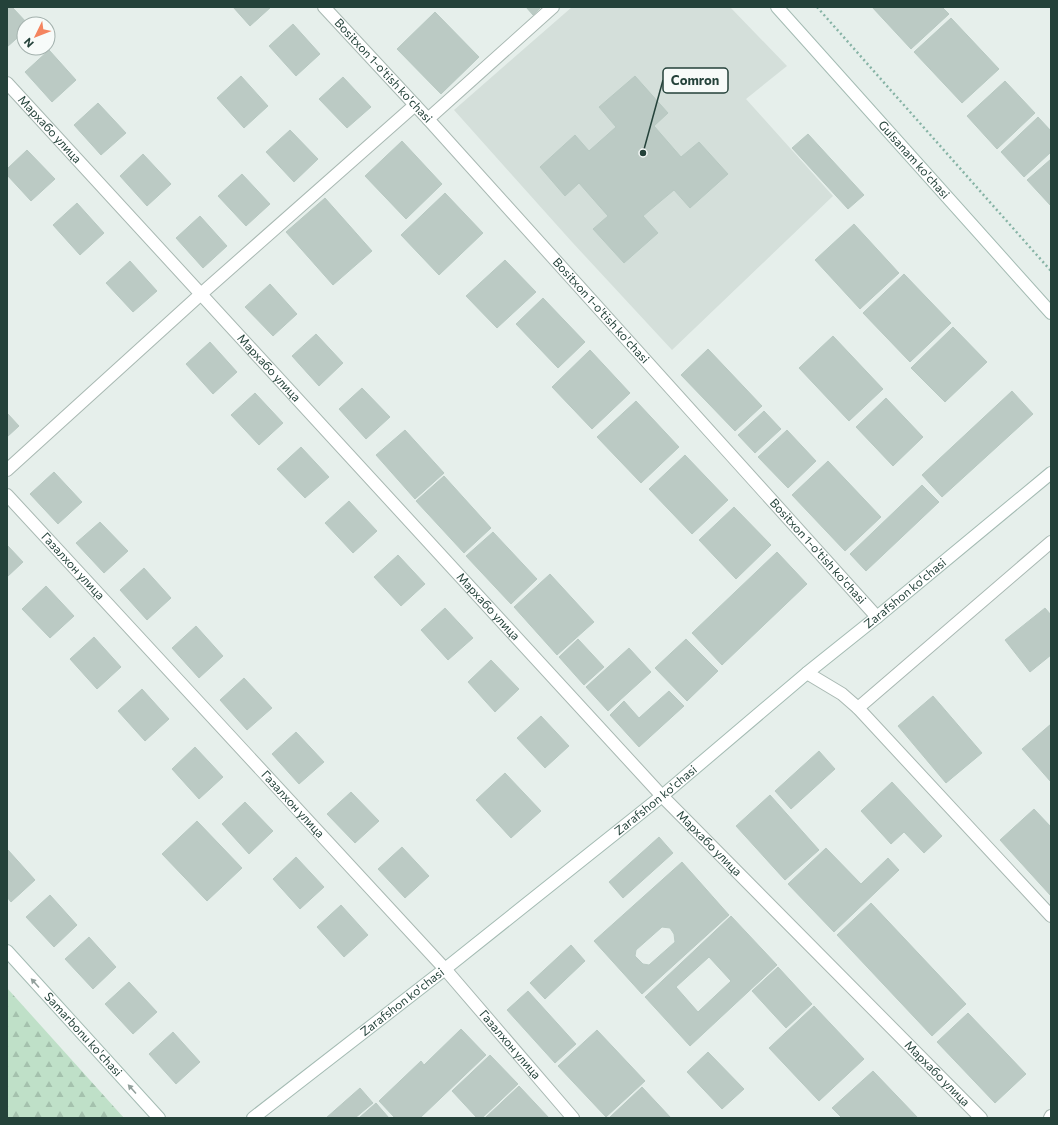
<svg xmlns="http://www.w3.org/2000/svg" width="1058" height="1125" font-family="Commissioner,sans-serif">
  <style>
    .built { fill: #d4dfda }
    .forest { fill: url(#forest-firs) }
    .building { fill: #bbcac4; stroke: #b8c9c2; fill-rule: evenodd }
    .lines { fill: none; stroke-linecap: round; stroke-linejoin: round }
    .street-casing { stroke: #a8b8b2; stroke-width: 14 }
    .secondary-casing { stroke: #a4bbb3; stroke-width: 14 }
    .path { stroke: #86b3a5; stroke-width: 2.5; stroke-dasharray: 2 3; stroke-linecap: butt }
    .street { stroke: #fff; stroke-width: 12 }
    .secondary { stroke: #fff; stroke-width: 12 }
    .oneway { fill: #92a09c }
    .labels { text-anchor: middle; stroke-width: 3; stroke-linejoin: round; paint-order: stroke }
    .street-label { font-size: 12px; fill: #24423a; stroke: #f7fbf9 }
    .leader { fill: none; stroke: #24423a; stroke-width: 1.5 }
    .callout-dot { fill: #24423a; stroke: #f7fbf9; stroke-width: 1.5 }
    .callout { fill: #f7fbf9; stroke: #24423a; stroke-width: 1.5 }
    .callout-label { font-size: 13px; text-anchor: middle; font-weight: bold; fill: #24423a }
  </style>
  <defs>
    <pattern id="forest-firs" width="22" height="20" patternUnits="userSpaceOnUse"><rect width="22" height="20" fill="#bfe0c8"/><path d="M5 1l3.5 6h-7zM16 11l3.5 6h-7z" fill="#a4c1ad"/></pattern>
  </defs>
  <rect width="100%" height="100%" fill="#e6efeb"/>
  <path class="built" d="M 572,7 L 730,7 L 787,66 L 746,99 L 833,196 L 672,350 L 572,242 L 454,110 Z"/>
  <path class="forest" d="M 7,988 L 124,1118 L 7,1118 Z"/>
  <path class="building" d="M 7,7 L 12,7 L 28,24 L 24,24 L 24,32 L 7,47 Z
    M 233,7 L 271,7 L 250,26 Z
    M 526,7 L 541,7 L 533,15 Z
    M 872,7 L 942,7 L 949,14 L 911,49 Z
    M 435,12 L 479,57 L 441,94 L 397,49 Z
    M 951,18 L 999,69 L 962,103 L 914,52 Z
    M 293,24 L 320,54 L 296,76 L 269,46 Z
    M 49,50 L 76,80 L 52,102 L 25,72 Z
    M 241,76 L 268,106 L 244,128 L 217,98 Z
    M 635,76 L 668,113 L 654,126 L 681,157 L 699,142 L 728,174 L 690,208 L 674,190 L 643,216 L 658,233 L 624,263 L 593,229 L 608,216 L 579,183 L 565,196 L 540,167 L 575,135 L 589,151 L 616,127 L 599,107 Z
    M 343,77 L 371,107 L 347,128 L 319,99 Z
    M 1005,81 L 1035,113 L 997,149 L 967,116 Z
    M 98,103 L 126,133 L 101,155 L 74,125 Z
    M 1038,117 L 1051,131 L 1051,152 L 1024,177 L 1001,152 Z
    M 290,130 L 318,159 L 294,182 L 266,152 Z
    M 808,134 L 864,195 L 848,209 L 792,148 Z
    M 402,141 L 442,184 L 406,219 L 365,176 Z
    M 27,150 L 55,179 L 31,201 L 7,175 L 7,169 Z
    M 143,154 L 171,184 L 147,206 L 120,176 Z
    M 1051,159 L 1051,206 L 1027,180 Z
    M 242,174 L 270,204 L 246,226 L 218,196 Z
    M 445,193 L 483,233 L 439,275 L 401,235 Z
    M 325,198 L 372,251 L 333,285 L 286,232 Z
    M 77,203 L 104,233 L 80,255 L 53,225 Z
    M 200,216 L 227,246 L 203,268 L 176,238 Z
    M 854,224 L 899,273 L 860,309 L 815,260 Z
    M 505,260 L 536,292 L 497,328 L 466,296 Z
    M 130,261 L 157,291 L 133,312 L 106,283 Z
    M 904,274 L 951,323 L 910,362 L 863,313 Z
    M 270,284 L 297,314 L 273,336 L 245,307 Z
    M 543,298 L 585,342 L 558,368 L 516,324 Z
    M 953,327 L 987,362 L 945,402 L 911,368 Z
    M 316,334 L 343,363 L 319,386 L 292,356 Z
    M 833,336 L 883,389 L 849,421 L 799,368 Z
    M 210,342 L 237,372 L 213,394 L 186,364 Z
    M 708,349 L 762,406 L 735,431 L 681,375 Z
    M 590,350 L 630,393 L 592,429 L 552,387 Z
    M 362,388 L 390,417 L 366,439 L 339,409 Z
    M 1012,391 L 1033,414 L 942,497 L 922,475 Z
    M 255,393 L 283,423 L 259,445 L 231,415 Z
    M 886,398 L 923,437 L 893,466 L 856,427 Z
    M 636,401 L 679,447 L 641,483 L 597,437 Z
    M 764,411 L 781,429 L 755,453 L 738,435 Z
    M 7,413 L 19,426 L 7,437 Z
    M 405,430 L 444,473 L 415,499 L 376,455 Z
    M 787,430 L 816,461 L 788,488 L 758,457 Z
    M 301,447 L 329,477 L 305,498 L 277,469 Z
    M 685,455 L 728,500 L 692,534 L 649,489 Z
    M 828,461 L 881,517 L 845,551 L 792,495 Z
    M 54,472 L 82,502 L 58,524 L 30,494 Z
    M 444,476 L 491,528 L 464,553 L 416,501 Z
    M 922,485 L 939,502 L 866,571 L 850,554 Z
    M 349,501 L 377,531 L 353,553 L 325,523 Z
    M 734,507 L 771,545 L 736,579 L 699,540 Z
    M 100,522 L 128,551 L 104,573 L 76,543 Z
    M 493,532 L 537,579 L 511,604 L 466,556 Z
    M 7,545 L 23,562 L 7,577 Z
    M 777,552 L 807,584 L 722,665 L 692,633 Z
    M 398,555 L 425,584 L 401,606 L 374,577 Z
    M 144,568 L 171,598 L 147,620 L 120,590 Z
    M 550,574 L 594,622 L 557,655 L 514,607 Z
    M 46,586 L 74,616 L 50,638 L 22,609 Z
    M 445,608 L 473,638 L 448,660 L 421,630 Z
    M 1045,608 L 1051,615 L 1051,655 L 1030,672 L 1005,640 Z
    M 196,626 L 223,656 L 199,678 L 172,648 Z
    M 94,637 L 121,667 L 97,689 L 70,659 Z
    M 578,639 L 604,667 L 584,685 L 559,657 Z
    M 686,639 L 718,671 L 687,701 L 655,668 Z
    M 629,648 L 651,672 L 608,711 L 586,687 Z
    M 491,660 L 519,689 L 495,712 L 468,682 Z
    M 244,678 L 272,708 L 247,730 L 220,700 Z
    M 142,689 L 169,719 L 145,741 L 118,711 Z
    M 669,691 L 684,706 L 639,747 L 610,715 L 624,701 L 639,718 Z
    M 933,696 L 982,753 L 946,783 L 898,726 Z
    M 541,716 L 569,746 L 545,768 L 517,738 Z
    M 1051,724 L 1051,782 L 1022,749 Z
    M 296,732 L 324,762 L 299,784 L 272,754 Z
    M 195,747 L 223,777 L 199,799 L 172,769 Z
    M 819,751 L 835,769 L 791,809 L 775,791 Z
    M 505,773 L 541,811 L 511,838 L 476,800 Z
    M 892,782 L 942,836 L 924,853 L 904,832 L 891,844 L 861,811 Z
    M 351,792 L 379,821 L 355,843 L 327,814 Z
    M 770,795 L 819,850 L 785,880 L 736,826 Z
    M 245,802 L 273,831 L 249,854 L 222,824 Z
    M 1034,809 L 1051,827 L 1051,896 L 1000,840 Z
    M 197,821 L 242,868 L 207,901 L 162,854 Z
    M 659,837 L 673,853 L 623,898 L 609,882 Z
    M 402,847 L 429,876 L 405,898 L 378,869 Z
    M 826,848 L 861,884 L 888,858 L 899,870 L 834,932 L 788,884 Z
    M 7,850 L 8,850 L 35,880 L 11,902 L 7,897 Z
    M 296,857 L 324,887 L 300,909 L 273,879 Z
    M 682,862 L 729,915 L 642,994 L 594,941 ZM 662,927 L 670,928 L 674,934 L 675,942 L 649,965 L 643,964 L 635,956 L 636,950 Z
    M 50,895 L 77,925 L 54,947 L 26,917 Z
    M 871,903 L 966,1004 L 932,1036 L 837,935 Z
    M 341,905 L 368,935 L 344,957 L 317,927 Z
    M 731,916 L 777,965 L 690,1046 L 645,997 ZM 709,957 L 731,981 L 698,1012 L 676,987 Z
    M 89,937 L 116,967 L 93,989 L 65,959 Z
    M 571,945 L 585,961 L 545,999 L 530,983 Z
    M 778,967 L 812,1004 L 786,1028 L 752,991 Z
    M 129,982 L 157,1012 L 133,1034 L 105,1004 Z
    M 528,991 L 576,1044 L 555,1063 L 507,1010 Z
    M 814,1006 L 864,1059 L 819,1101 L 769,1048 Z
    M 968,1013 L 1026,1074 L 995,1103 L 937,1042 Z
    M 461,1029 L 486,1055 L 420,1118 L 395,1118 L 379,1101 L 421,1061 L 424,1065 Z
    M 597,1030 L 645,1081 L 606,1117 L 558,1066 Z
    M 173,1032 L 200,1062 L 176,1084 L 149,1054 Z
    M 708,1052 L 744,1089 L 722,1109 L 687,1072 Z
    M 490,1055 L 518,1084 L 482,1118 L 477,1118 L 452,1091 Z
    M 873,1071 L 918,1118 L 842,1118 L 832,1108 Z
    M 519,1086 L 549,1118 L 485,1118 Z
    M 642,1087 L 671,1118 L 609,1118 Z
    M 360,1088 L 373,1103 L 355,1118 L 326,1118 Z
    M 376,1103 L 389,1118 L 359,1118 Z"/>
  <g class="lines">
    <defs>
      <g id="street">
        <path id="s1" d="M 324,7 L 428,119 L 877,617"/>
        <path id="s2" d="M 7,83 L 662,796 L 981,1118"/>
        <path d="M 428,119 L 553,7"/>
        <path d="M 7,470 L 201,294 L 415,105"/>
        <path id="s3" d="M 7,495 L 445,969 L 573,1118"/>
        <path d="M 807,673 L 842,694 L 858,708 L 1051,916"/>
        <path d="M 858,708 L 1051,542"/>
        <path d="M 1050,1118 L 1051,1116"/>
      </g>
      <g id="secondary">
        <path id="s4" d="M 777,7 L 1051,313"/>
        <path id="s5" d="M 7,951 L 159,1118"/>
        <path id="s6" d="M 253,1118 L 445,969 L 662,796 L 807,673 L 877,617 L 1051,473"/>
      </g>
    </defs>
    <use href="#street" class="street-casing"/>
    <use href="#secondary" class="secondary-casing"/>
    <path class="path" d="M 817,7 L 1051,271"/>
    <use href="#street" class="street"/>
    <use href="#secondary" class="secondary"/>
  </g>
  <defs><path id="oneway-solid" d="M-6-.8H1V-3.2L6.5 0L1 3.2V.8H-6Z"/></defs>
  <g class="oneway">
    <use href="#oneway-solid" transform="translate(35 983) rotate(-132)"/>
    <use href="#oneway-solid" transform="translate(132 1089) rotate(-132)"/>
  </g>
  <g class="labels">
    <g class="street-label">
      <text dy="4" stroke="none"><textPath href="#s1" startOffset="87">Bositxon 1-o'tish ko'chasi</textPath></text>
      <text dy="4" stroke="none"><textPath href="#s2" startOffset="63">Мархабо улица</textPath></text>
      <text dy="4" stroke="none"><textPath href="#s4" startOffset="205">Gulsanam ko'chasi</textPath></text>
      <text dy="4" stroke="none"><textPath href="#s1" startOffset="411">Bositxon 1-o'tish ko'chasi</textPath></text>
      <text dy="4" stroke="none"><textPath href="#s2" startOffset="387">Мархабо улица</textPath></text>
      <text dy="4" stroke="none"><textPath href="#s1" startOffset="735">Bositxon 1-o'tish ko'chasi</textPath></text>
      <text dy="4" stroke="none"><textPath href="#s3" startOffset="97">Газалхон улица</textPath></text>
      <text dy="4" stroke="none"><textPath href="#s6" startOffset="837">Zarafshon ko'chasi</textPath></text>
      <text dy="4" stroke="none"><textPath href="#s2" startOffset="711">Мархабо улица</textPath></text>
      <text dy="4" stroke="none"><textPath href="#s6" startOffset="513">Zarafshon ko'chasi</textPath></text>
      <text dy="4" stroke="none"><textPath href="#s3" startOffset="421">Газалхон улица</textPath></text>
      <text dy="4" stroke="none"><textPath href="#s2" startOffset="1035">Мархабо улица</textPath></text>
      <text dy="4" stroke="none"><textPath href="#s6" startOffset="189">Zarafshon ko'chasi</textPath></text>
      <text dy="4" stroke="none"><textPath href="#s5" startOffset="113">Samarbonu ko'chasi</textPath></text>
      <text dy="4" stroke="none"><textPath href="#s3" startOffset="745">Газалхон улица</textPath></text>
      <text dy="4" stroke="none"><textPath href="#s2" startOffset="1359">Мархабо улица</textPath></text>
    </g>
  </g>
  <path class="leader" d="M643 153L663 80"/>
  <circle class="callout-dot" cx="643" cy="153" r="4"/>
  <rect class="callout" x="663" y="68" width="65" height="25" rx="4"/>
  <g class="callout-label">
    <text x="695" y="85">Сomron</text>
  </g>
  <rect width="1058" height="1125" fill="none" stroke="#24423a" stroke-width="16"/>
  <g transform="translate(36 36) rotate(227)"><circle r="19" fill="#f7fbf9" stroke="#a3b1ad"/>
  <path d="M0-3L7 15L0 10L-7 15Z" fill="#f4845f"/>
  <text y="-6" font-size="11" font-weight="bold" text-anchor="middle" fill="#24423a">N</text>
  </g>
</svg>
